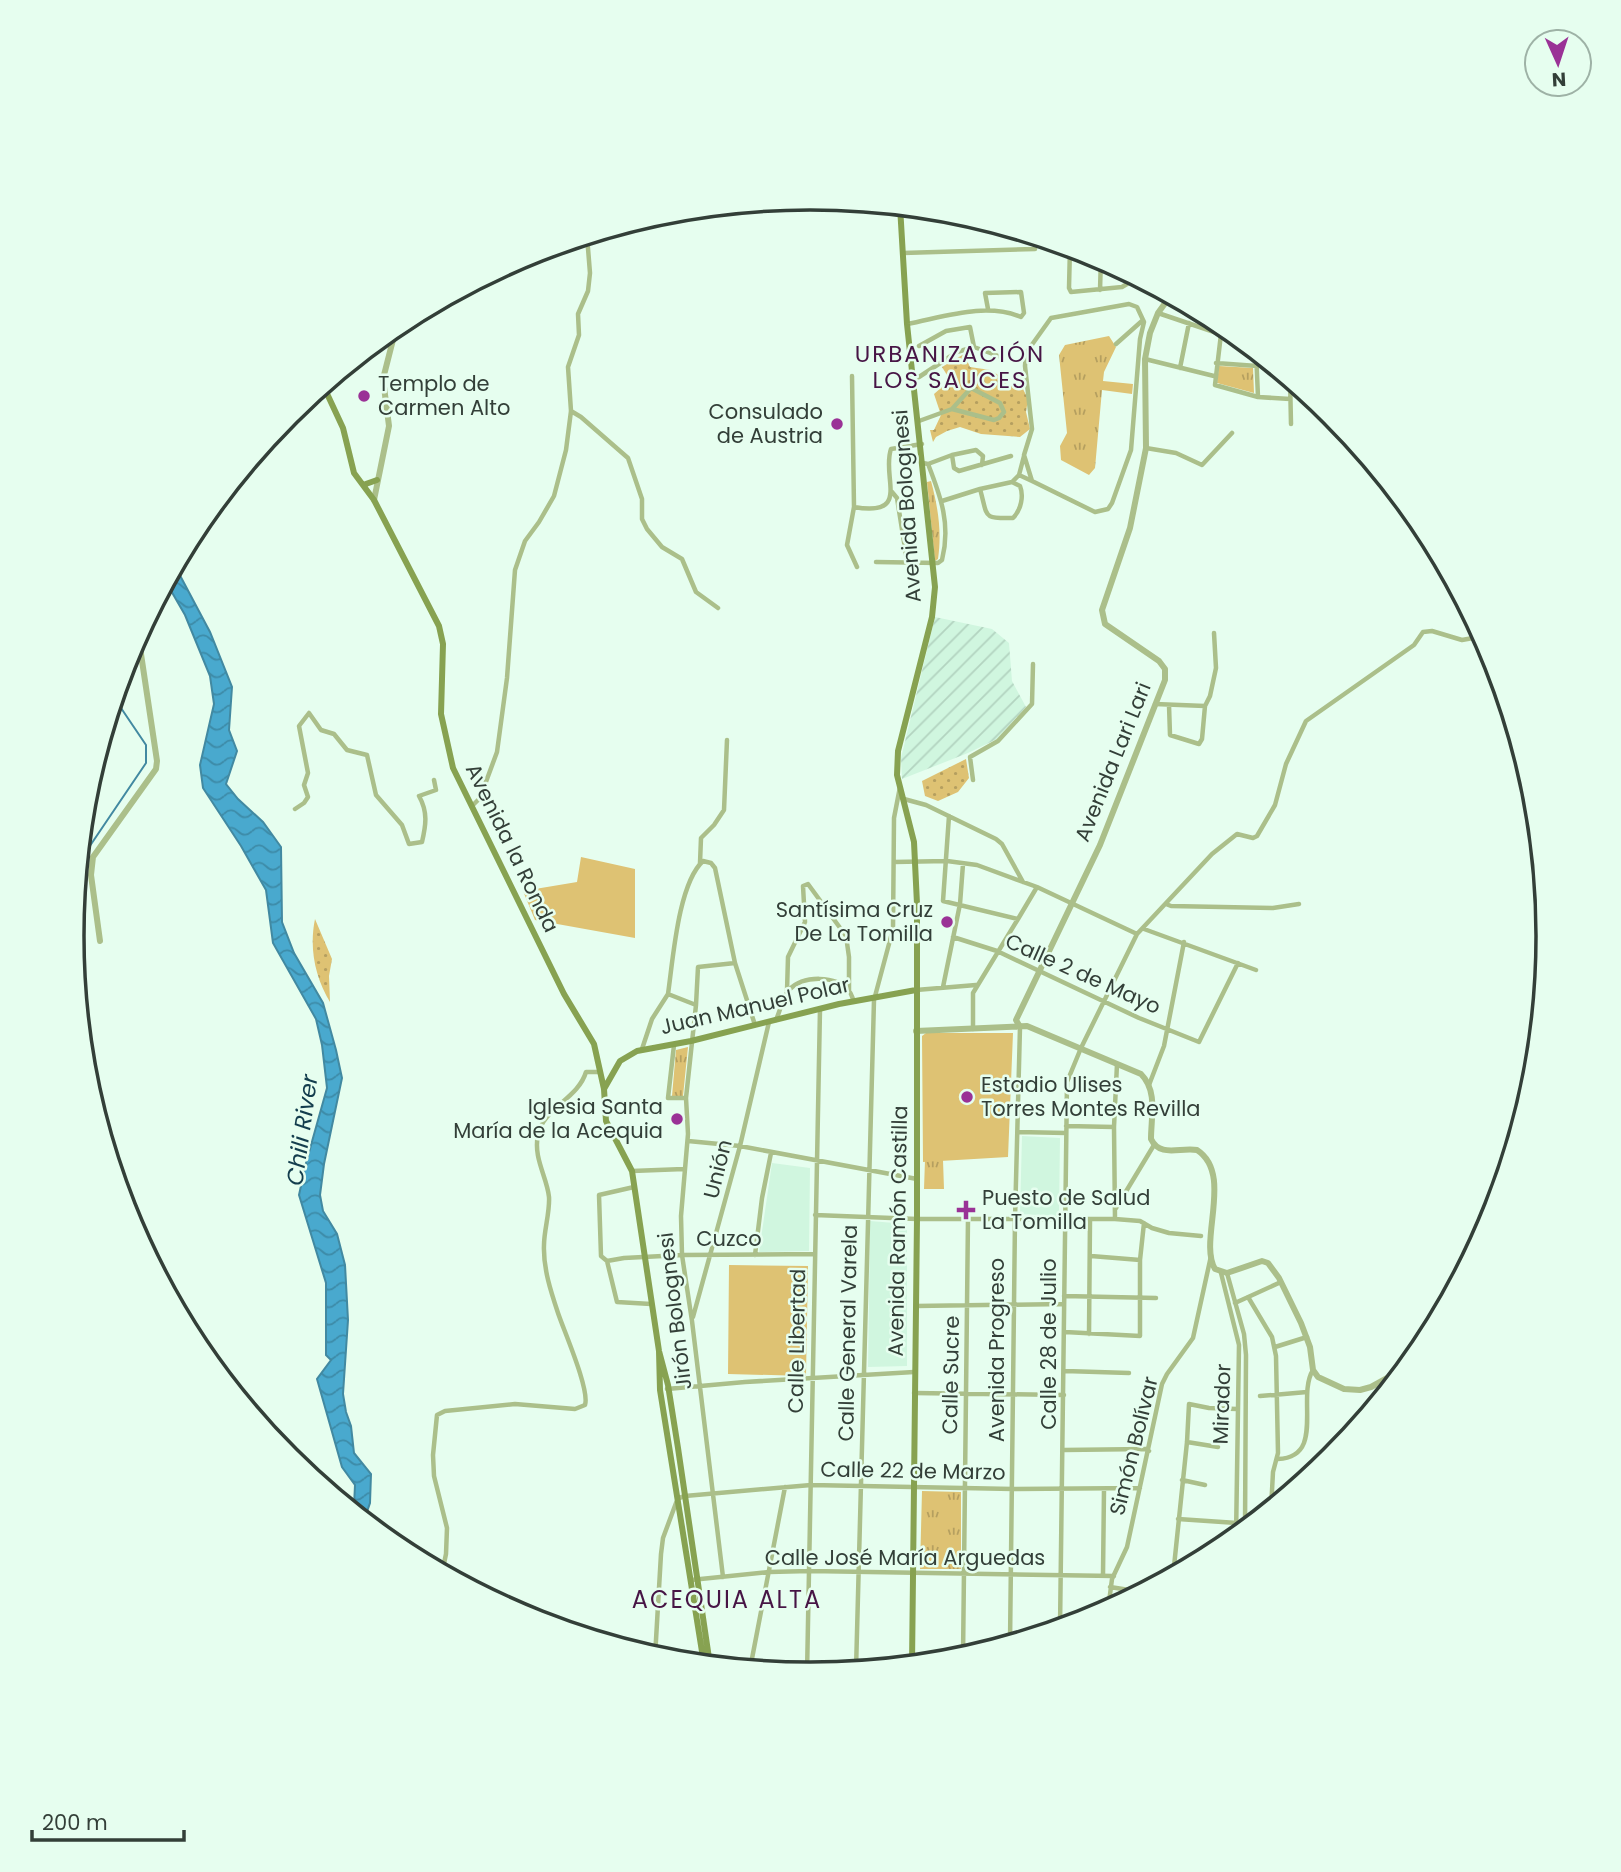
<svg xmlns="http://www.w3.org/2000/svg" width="1621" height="1872" font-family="Poppins,sans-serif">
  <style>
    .built { fill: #d0f6df }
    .industrial { fill: url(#industrial-furrows) }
    .grass { fill: url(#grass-dots) }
    .park { fill: url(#park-tufts) }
    .garden { fill: #dec273 }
    .water { fill: url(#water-waves); stroke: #4289a1; stroke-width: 2 }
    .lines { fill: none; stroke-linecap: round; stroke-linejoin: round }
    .stream { stroke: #4289a1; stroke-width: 2 }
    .minor { stroke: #abbf8a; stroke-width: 4.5 }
    .tertiary { stroke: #abbf8a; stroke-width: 6 }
    .secondary { stroke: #87a251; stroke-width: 6 }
    .poi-dot { fill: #9a3296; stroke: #e6feef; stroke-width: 2.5 }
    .labels { text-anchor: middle; stroke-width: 5; stroke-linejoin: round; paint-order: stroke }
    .poi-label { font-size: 21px; fill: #333f38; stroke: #e6feef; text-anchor: start }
    .street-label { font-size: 21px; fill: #333f38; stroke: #e6feef }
    .neighbourhood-label { font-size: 23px; letter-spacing: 2px; fill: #471545; stroke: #e6feef }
    .water-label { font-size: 23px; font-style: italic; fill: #133d4d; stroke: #e6feef }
    .quarter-label { font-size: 24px; letter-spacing: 2px; fill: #471545; stroke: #e6feef }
    .rim { fill: none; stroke: #333f38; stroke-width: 3.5 }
  </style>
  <defs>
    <pattern id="industrial-furrows" width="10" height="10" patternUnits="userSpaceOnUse" patternTransform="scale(1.75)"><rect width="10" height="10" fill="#d0f6df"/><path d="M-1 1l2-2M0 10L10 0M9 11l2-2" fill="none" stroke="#b3d4c0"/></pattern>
    <pattern id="grass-dots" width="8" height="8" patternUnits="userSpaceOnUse" patternTransform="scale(1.75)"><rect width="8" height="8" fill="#dec273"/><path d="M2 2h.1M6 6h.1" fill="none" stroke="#b59f5f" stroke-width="1.8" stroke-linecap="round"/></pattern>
    <pattern id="park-tufts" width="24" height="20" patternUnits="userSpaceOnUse" patternTransform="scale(1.75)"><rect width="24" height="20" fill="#dec273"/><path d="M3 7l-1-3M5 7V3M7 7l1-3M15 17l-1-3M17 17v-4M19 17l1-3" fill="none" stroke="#b59f5f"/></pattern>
    <pattern id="water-waves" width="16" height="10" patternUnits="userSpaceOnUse" patternTransform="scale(1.75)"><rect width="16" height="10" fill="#49a9ce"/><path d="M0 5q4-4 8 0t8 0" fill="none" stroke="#3d8ba8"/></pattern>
  </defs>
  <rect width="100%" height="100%" fill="#e6feef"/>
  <path class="built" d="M 1022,1136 L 1060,1138 L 1059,1213 L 1056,1216 L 1020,1214 Z
    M 772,1163 L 810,1168 L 809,1251 L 759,1252 Z
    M 870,1221 L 907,1224 L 907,1366 L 868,1367 Z"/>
  <path class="industrial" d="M 935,617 L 992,629 L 1009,643 L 1012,681 L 1026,707 L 997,739 L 968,753 L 902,779 L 901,758 Z"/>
  <path class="grass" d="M 964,354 L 970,367 L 990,370 L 1000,376 L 1001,382 L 1023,389 L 1028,399 L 1026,412 L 1030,429 L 1020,437 L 981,434 L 960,427 L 947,431 L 936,437 L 933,442 L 930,430 L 934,430 L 941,415 L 934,394 L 950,380 L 942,367 Z
    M 966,759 L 969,778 L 958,792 L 938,801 L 925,796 L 922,781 Z
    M 315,919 L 332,959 L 329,976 L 330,1002 C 315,977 309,948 315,919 Z"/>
  <path class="park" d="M 1109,336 L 1116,347 L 1104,372 L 1103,381 L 1133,384 L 1132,394 L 1102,390 L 1095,468 L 1089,475 L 1061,460 L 1060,446 L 1067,433 L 1059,355 L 1065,345 Z
    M 1219,366 L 1253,368 L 1254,393 L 1217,383 Z
    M 931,481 C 938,507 942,532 938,559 L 935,561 L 927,482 Z
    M 688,1047 L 683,1096 L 672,1096 L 676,1050 Z
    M 925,1160 L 943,1160 L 944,1189 L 924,1189 Z
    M 922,1491 L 961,1492 L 961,1569 L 920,1569 Z"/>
  <path class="garden" d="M 581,857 L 635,869 L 635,938 L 535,920 L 523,891 L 577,882 Z
    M 926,1033 L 1013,1033 L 1008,1157 L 923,1162 L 922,1036 Z
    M 729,1265 L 808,1266 L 806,1376 L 728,1374 Z"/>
  <path class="water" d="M 175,566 L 210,632 L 232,687 L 229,730 L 237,751 L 226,784 L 238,799 L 263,822 L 281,847 L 282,922 L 294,953 L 323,1003 L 336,1050 L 342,1078 L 324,1164 L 320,1195 L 323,1211 L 337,1234 L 345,1265 L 348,1320 L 343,1394 L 346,1412 L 351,1426 L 354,1453 L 371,1474 L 370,1503 L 364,1520 L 350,1509 L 354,1506 L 355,1485 L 342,1467 L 317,1379 L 331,1360 L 326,1355 L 326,1283 L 299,1195 L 306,1163 L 327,1088 L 322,1045 L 316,1019 L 273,943 L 266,890 L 241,846 L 203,788 L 200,765 L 214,704 L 210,676 L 185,615 L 166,582 Z"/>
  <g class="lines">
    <path class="stream" d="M 79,862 L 146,763 L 146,745 L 121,708 L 129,651"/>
    <path class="minor" d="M 900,210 L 951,211
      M 1070,247 L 1069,288 L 1071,292 L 1122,287 L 1127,284 L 1132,274
      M 903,253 L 1035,249 L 1035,236
      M 1100,290 L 1101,258
      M 1129,304 L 1137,307 L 1144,322 L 1140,339 L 1131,450 L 1112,503 L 1108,509 L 1095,512 L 1032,481 L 1024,455 L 1032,429 L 1025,366 L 1026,353 L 1051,318 Z
      M 1158,313 L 1229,337 L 1240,337
      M 907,324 C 944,317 985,302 1021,317 L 1024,313 L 1021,292 L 985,293 L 988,309
      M 1221,334 L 1215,385 L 1258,397 L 1290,399
      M 1116,344 L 1143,320
      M 919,346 L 946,331 L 970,327 L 974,347
      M 1256,351 L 1258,397
      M 1145,359 L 1214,376
      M 1216,363 L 1257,366
      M 1180,368 L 1189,323
      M 852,376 L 854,507 L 847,545 L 857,567
      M 914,378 L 919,377 L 957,352 L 974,347 L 1001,357
      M 1290,378 L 1291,424
      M 571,411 L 581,417 L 628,458 L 642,499 L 642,519 L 647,529 L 662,547 L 682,559 L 696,592 L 718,608
      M 919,421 L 952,409 L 971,388 L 1000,403 L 1004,412 L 999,418 L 994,420 L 952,409
      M 1146,448 L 1176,453 L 1202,465 L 1232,433
      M 1024,456 L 1019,475 L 1032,481
      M 928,464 L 952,455
      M 982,465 L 983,456 L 976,450 L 952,455 L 954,468 L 959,471 L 1011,456
      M 980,489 C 988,517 982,519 1013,518 C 1021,510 1024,496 1020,486 L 1012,482
      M 892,492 L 897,498 L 907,561
      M 942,501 L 980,489 L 1012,482 L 1019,475
      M 854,507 C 912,517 881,477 891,449 L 922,444
      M 876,562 L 938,563 L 942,560 C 951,525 941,497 928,464 L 923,463
      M 1155,704 L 1205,706
      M 1169,705 L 1170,735 L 1199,744 L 1202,739 L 1205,706 L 1210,696 L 1216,668 L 1214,633
      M 973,780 L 970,757 L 998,741 L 1032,704 L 1033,664
      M 904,799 L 926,805 L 996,839 L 1002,844 L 1023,882
      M 472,806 L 480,798 L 497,752 L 507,678 L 515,570 L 525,541 L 539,522 L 554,496 L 566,450 L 571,411 L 568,367 L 579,335 L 578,314 L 588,291 L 590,273 L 587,236
      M 295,809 L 304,803 L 308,797 L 304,785 L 308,773 L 299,726 L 309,713 L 321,730 L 334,734 L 347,750 L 367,755 L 376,795 L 402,825 L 409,844 L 422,842 C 426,825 428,812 419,796 L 436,790 L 434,780
      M 949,816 L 943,901 L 1018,919 L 1037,887
      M 894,862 L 947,861 L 977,865 L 1037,887 L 1137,934
      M 700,863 L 701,838 L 714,825 L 724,810 L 727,740
      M 1166,904 L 1171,906 L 1273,908 L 1299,904
      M 1144,929 L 1256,970
      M 953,937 L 997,951 L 1139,1018 L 1199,1042 L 1238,963
      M 943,987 L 960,904 L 963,864
      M 916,990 L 976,985
      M 787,991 L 788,957 L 805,922 L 803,886 L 808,884 L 846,936 L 849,957 L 849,990
      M 696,1005 L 698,967 L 735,963
      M 776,1020 C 780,1011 783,997 789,990 C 803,975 836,975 849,991 C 852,994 852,998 854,1001
      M 973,1029 L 973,993 L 1018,919
      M 674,1045 L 668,1098 L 686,1098
      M 642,1049 L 652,1019 L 668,994
      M 1149,1085 L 1164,1046 L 1184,942
      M 1066,1126 L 1114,1127
      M 1018,1132 L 1066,1133
      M 688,1141 L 740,1146 L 917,1179
      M 632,1171 L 684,1169
      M 634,1187 L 599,1195 L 601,1256 L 607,1261 L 624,1258 L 682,1255 L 814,1254
      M 1116,1208 L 1154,1145
      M 815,1215 L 917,1219 L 1115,1219 L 1140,1221 L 1152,1228 L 1169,1233 L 1201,1236
      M 1115,1219 L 1114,1127 L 1117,1064
      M 755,1255 L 762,1198 L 771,1153
      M 1091,1256 L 1140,1260
      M 607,1261 L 617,1302 L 651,1304
      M 1221,1273 L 1239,1345 L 1236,1538
      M 1227,1273 L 1244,1334 L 1246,1355 L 1245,1531
      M 1064,1296 L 1156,1298
      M 1248,1297 L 1272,1337 L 1276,1356 L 1278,1453 L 1273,1472 L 1271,1509
      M 1235,1303 L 1281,1282
      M 916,1306 L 1064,1304
      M 693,1317 L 740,1146 L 769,1022
      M 1065,1332 L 1140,1336 L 1140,1260 L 1144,1223
      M 1089,1334 L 1090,1220
      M 1275,1347 L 1307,1337
      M 1065,1371 L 1129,1373
      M 667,1389 L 745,1382 L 914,1372
      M 914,1393 L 1064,1395
      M 1260,1396 L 1307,1392
      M 1187,1442 L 1218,1447
      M 1064,1450 L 1146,1449 L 1149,1451
      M 1278,1459 C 1326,1457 1296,1397 1313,1370
      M 1182,1480 L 1205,1485
      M 1178,1519 L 1237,1523
      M 442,1573 L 446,1554 L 447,1528 L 434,1476 L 433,1455 L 437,1415 L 445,1411 L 515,1404 L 575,1409 L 585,1405 C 590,1390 564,1331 558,1313 C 551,1292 543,1268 544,1245 C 544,1230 550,1212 549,1197 C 547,1177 533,1158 538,1135 C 543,1108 578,1099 586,1072 L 600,1072
      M 1103,1575 L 1104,1489
      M 1173,1576 L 1187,1442 L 1189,1404 L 1209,1408 L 1237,1409
      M 723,1577 L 692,1321 L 682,1255 L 681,1216 L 688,1134 L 686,1098 L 696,1005 L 668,994 C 673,960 678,884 703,861 L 711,863 L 715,868 L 735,963 L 755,1025
      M 691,1580 L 769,1572 L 810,1571 L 1114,1576
      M 1110,1587 L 1142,1592
      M 1108,1610 L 1112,1579 L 1127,1547 L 1162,1384 L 1167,1374 L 1193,1338 L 1211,1256
      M 1060,1629 L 1067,1082 L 1081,1048 L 1137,934 L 1212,854 L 1237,834 L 1253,838 L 1257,836 L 1275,805 L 1286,764 L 1306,721 L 1414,645 L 1423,632 L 1432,631 L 1462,640 L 1484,636
      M 1010,1644 L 1015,1219 L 1020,1027
      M 655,1657 L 661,1554 L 663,1538 L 676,1503 L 679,1498 L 685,1496 L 811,1485 L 1013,1489 L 1140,1488
      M 963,1658 L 968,1218
      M 750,1669 L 785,1487
      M 856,1670 L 874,1000 L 893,929 L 894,818 L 900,787
      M 807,1674 L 820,1009"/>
    <path class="tertiary" d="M 374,500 L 389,426 L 383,379 L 397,324
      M 100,941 L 91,875 L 93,857 L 156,769 L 157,761 L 138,634
      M 1020,1027 L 1016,1020 L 1100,845 L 1165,680 L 1165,669 L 1159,661 L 1105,624 L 1102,610 L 1130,528 L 1146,448 L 1145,359 L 1150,333 L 1158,313 L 1171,295
      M 916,1031 L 1027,1026 L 1141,1074 C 1158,1091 1151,1117 1151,1139 C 1160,1158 1180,1147 1197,1150 C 1234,1174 1198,1241 1215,1269 L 1227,1273 L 1262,1261 L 1268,1263 L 1279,1278 L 1301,1323 L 1310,1347 L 1313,1370 L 1318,1377 L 1344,1389 L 1360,1390 L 1371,1387 L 1409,1366"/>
    <path class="secondary" d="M 900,206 L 907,324 L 935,587 L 932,617 L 898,751 L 897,775 L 914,842 L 917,904 L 917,1219 L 912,1665
      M 323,385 L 343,428 L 354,473 L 374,500 L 439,626 L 443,644 L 441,714 L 453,768 L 564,994 L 594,1044 L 604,1089 L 606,1121 L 632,1171 L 659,1351 L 668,1385 L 678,1448 L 710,1665
      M 363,485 L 377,480
      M 604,1089 L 620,1061 L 637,1051 L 691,1041 L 839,1004 L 916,990
      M 659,1351 L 660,1390 L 704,1664"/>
  </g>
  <g class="poi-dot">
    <circle cx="364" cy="396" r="7"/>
    <circle cx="837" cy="424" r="7"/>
    <circle cx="947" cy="922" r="7"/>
    <circle cx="967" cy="1097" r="7"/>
    <circle cx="677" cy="1119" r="7"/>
    <path d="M962.5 1199.5h7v7h7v7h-7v7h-7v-7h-7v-7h7z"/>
  </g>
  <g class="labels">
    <g class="poi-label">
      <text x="378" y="391">Templo de<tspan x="378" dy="24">Carmen Alto</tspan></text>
      <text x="823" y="419" text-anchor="end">Consulado<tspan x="823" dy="24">de Austria</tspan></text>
      <text x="933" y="917" text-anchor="end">Santísima Cruz<tspan x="933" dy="24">De La Tomilla</tspan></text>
      <text x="981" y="1092">Estadio Ulises<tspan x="981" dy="24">Torres Montes Revilla</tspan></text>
      <text x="663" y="1114" text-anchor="end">Iglesia Santa<tspan x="663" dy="24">María de la Acequia</tspan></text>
      <text x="982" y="1205">Puesto de Salud<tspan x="982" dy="24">La Tomilla</tspan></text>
    </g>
    <g class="street-label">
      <text transform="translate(907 506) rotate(-94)" y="7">Avenida Bolognesi</text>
      <text transform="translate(1113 762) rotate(-68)" y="7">Avenida Lari Lari</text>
      <text transform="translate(512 848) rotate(64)" y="7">Avenida la Ronda</text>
      <text transform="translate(1083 974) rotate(24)" y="7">Calle 2 de Mayo</text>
      <text transform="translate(755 1006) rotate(-13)" y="7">Juan Manuel Polar</text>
      <text transform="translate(718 1169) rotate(-76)" y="7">Unión</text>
      <text transform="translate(898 1231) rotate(-89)" y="7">Avenida Ramón Castilla</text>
      <text x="729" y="1246">Cuzco</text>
      <text transform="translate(675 1311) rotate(-97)" y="7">Jirón Bolognesi</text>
      <text transform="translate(848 1333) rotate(-89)" y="7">Calle General Varela</text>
      <text transform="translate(797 1341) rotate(-89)" y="7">Calle Libertad</text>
      <text transform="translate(1049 1344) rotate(-90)" y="7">Calle 28 de Julio</text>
      <text transform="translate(997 1350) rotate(-90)" y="7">Avenida Progreso</text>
      <text transform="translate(951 1375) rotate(-89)" y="7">Calle Sucre</text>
      <text transform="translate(1222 1404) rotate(-88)" y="7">Mirador</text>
      <text transform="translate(1134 1446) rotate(-76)" y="7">Simón Bolívar</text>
      <text transform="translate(913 1471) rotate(1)" y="7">Calle 22 de Marzo</text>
      <text x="905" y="1565">Calle José María Arguedas</text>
    </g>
    <g class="neighbourhood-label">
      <text x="950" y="362">URBANIZACIÓN<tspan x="950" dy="26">LOS SAUCES</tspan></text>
    </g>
    <g class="water-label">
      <text transform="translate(302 1130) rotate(-82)" y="8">Chili River</text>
    </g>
    <g class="quarter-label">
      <text x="727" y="1608">ACEQUIA ALTA</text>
    </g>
  </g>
  <path d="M0 0H1621V1872H0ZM84 936a726 726 0 1 1 1452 0a726 726 0 1 1-1452 0Z" fill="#e6feef" fill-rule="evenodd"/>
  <path class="rim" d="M84 936a726 726 0 1 1 1452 0a726 726 0 1 1-1452 0Z"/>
  <g transform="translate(1558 63) rotate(177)"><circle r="33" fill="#e6feef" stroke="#9eb2a6" stroke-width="2"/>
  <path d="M0-5L12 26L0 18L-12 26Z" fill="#9a3296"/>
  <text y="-10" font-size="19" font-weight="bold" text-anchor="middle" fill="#333f38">N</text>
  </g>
  <path d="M32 1830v10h152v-10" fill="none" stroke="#333f38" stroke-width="3.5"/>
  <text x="42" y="1830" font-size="21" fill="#333f38" stroke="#e6feef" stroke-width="5" paint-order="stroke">200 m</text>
</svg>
